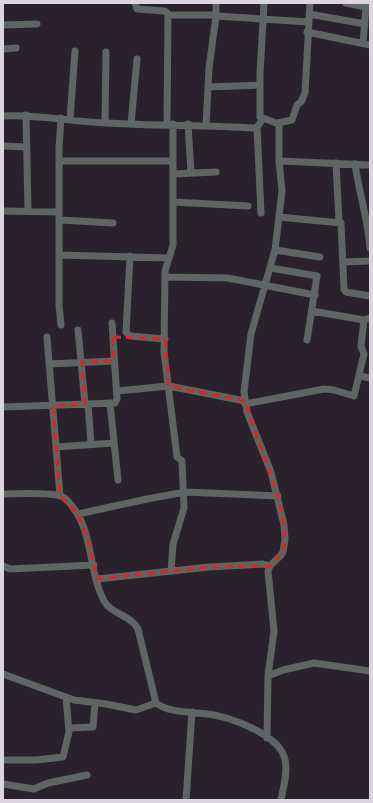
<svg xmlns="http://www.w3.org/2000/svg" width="373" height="803" font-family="Montserrat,sans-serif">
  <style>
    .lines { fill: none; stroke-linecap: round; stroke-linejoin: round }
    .minor { stroke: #5e6562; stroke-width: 7 }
    .marked { fill: none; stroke: #d62828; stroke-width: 3; stroke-dasharray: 8 5; stroke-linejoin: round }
  </style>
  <rect width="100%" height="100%" fill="#29222c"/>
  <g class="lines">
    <path class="minor" d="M 135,3 L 137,9 L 165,11 L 168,14 L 167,124
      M 264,3 L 260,74 L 260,117 L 279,124 L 279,161 L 282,191 L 275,250 L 251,334 L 244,392 L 247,412 L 271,472 L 284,525 L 285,539 L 283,552 L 281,555 L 270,566 L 268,571 L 274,631 L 268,676 L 267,738
      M 346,3 L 370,8
      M 309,14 L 365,24
      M 168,15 L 216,15
      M 216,16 L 216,3
      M 3,25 L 37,24
      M 307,32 L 370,45
      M 363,43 L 366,7
      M 3,49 L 16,48
      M 208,87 L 260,85
      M 26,115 L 28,211
      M 3,116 C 38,114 72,122 107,123 C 156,126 205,125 254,128 L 257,127 L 263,119
      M 61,118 L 59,148 L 59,305 L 61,325
      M 70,119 L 75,51
      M 105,123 L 106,52
      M 278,123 L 292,120 L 297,105 L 301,102 L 305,93 L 310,3
      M 131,124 L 137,59
      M 188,124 L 191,173
      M 206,126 L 209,68 L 216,16 L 308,22
      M 257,127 L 261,213
      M 3,146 L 27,147
      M 59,161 L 173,161
      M 279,161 L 370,165
      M 336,163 L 339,221
      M 355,164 C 359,193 368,219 370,248
      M 173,174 L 216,172
      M 173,202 L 248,206
      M 3,211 L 59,212
      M 279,217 L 341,223 L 344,289 L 346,292 L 370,296
      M 60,220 L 113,223
      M 275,250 L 320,257
      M 60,255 L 169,258
      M 130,256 L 126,332 L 130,336 L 165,339
      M 343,262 L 370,261
      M 271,268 L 317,276 L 307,340
      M 165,277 L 228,278 L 315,295
      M 312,311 L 364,320
      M 78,330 L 85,404
      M 47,337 L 60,496
      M 49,364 L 114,361
      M 360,376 L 370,378
      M 117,391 L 169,386 L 245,401
      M 110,403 L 118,480
      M 88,404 L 91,444
      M 245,404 L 324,389 L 334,390 L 354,396 L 364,354 L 361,346 L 364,320 L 370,318
      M 3,407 L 115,403 L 117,399 L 112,323
      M 56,447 L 114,443
      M 3,494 C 18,494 47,492 61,496 C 66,498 69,502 72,506 C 94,534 88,570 104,601 C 111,614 131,615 138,629 L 156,703 C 169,713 192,712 207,714 C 229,716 281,735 285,760 C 288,773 283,788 281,800
      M 78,514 L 147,499 L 185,492 L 278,496
      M 3,566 L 10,569 L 94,565
      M 171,571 L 173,544 L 184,508 L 182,461 L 177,457 L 164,352 L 165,271 L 173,245 L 173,124
      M 97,579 L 209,567 L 263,564 L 270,566
      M 3,674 L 74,700 L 106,704 L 136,710 L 156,703
      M 268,676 L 283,670 L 314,663 L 370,671
      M 69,728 L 93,727 L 95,703
      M 3,760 L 36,760 L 63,757 L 69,732 L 66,698
      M 3,784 L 34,789 L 48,783 L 87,775
      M 186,800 L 192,712"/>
  </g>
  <path class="marked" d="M 113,337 L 165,339 L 169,386 L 245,401 L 278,496 L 285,530 L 283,552 L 270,566 L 209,567 L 97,579 L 89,542 L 78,514 L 60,496 L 53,406 L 85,404 L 82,362 L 114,361 Z"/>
  <rect width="373" height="803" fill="none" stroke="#dbd6dd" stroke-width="8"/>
</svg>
